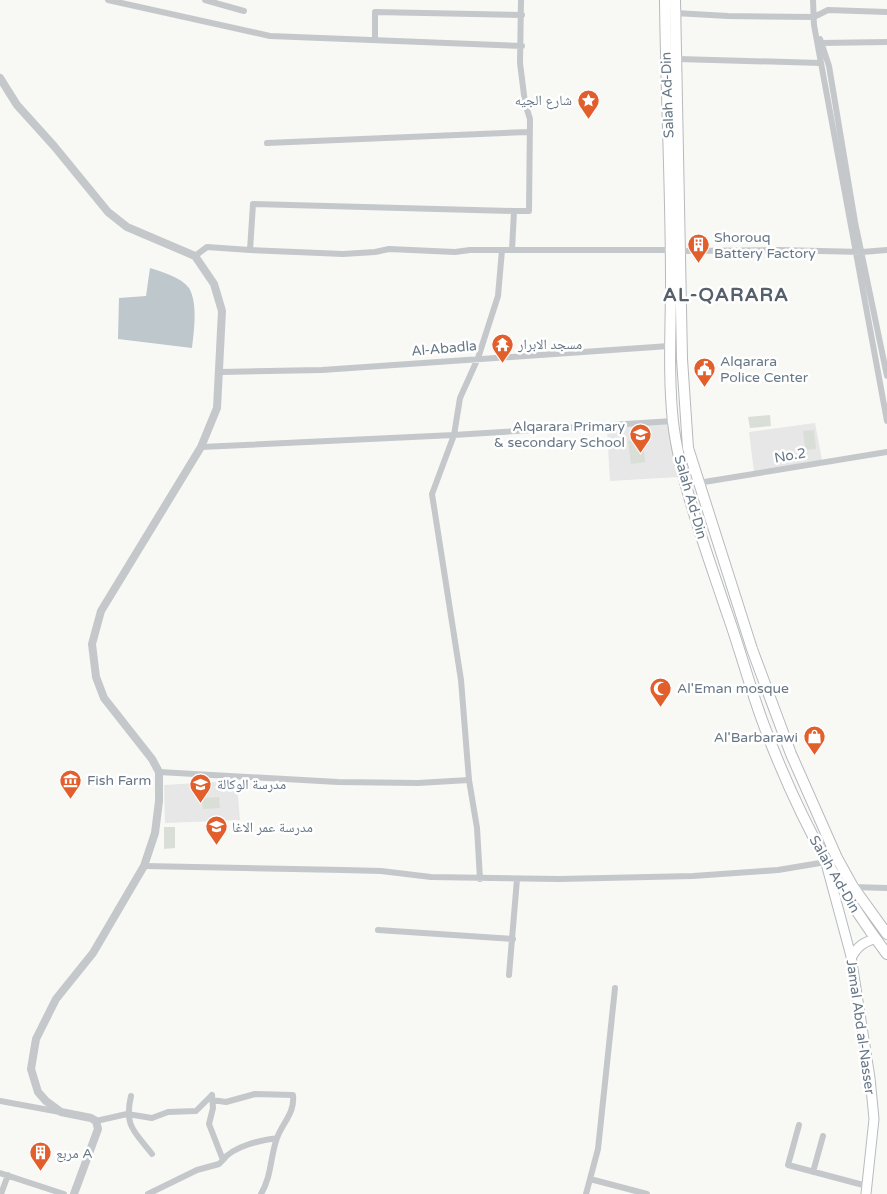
<svg xmlns="http://www.w3.org/2000/svg" width="887" height="1194" font-family="'Varela Round','Noto Naskh Arabic',sans-serif">
  <style>
    .built { fill: #e6e7e6 }
    .green { fill: #d9dfd6 }
    .water { fill: #bdc7cc }
    .lines { fill: none; stroke-linecap: round; stroke-linejoin: round }
    .secondary-casing { stroke: #b6bbc0; stroke-width: 11 }
    .trunk-casing { stroke: #b7babd; stroke-width: 12 }
    .minor { stroke: #c4c8cb; stroke-width: 6 }
    .tertiary { stroke: #c4c8cb; stroke-width: 8 }
    .secondary { stroke: #fff; stroke-width: 9 }
    .trunk { stroke: #fff; stroke-width: 10 }
    .labels { text-anchor: middle; stroke-width: 5; stroke-linejoin: round; paint-order: stroke }
    .street-label { font-size: 14px; fill: #677786; stroke: #fff }
    .poi-label { font-size: 14px; fill: #677786; stroke: #fff; text-anchor: start }
    .district-label { font-size: 19px; font-weight: bold; letter-spacing: 1px; fill: #55606b; stroke: #fff }
  </style>
  <rect width="100%" height="100%" fill="#f8f8f5"/>
  <path class="built" d="M 667,423 L 678,477 L 610,481 L 607,429 Z
    M 815,423 L 822,460 L 754,472 L 749,432 Z
    M 232,781 L 237,786 L 240,820 L 165,823 L 164,785 Z"/>
  <path class="green" d="M 770,415 L 771,426 L 750,428 L 748,417 Z
    M 814,430 L 816,449 L 805,450 L 803,431 Z
    M 643,439 L 645,462 L 631,464 L 628,441 Z
    M 219,797 L 220,808 L 203,809 L 202,798 Z
    M 164,827 L 175,827 L 175,848 L 164,849 Z"/>
  <path class="water" d="M 150,268 C 162,272 181,277 189,288 C 198,303 194,331 192,348 L 118,339 L 119,298 L 146,296 Z"/>
  <g class="lines">
    <defs>
      <path id="secondary" d="M 827,867 L 851,956 L 870,1078 L 874,1119 L 866,1194
        M 851,958 C 857,947 863,942 875,939"/>
      <path id="trunk" d="M 665,0 C 666,94 671,188 671,281 C 671,328 668,375 673,422 C 680,481 707,553 726,610 C 739,646 749,684 762,720 C 793,804 833,883 887,954
        M 675,0 L 682,359 L 688,448 L 752,649 L 791,754 L 837,858 L 853,887 L 887,934"/>
    </defs>
    <use href="#secondary" class="secondary-casing"/>
    <use href="#trunk" class="trunk-casing"/>
    <path class="minor" d="M 108,0 L 270,36 L 522,46
      M 205,0 L 244,11
      M 813,0 L 814,25 L 821,63 L 887,421
      M 675,13 L 728,16 L 814,17 L 828,10 L 887,12
      M 820,39 L 829,66 L 855,222 L 887,376
      M 375,40 L 375,12 L 522,15
      M 821,43 L 887,42
      M 678,59 L 821,63
      M 267,143 L 528,132
      M 514,211 L 253,204 L 250,250 L 343,254 L 375,252 L 389,249 L 455,252 L 470,250 L 670,250
      M 512,250 L 514,211 L 529,211 L 530,119 L 525,103 L 520,63 L 521,0
      M 680,251 L 779,250 L 862,252 L 887,250
      M 195,256 L 207,247 L 250,250
      M 221,372 L 322,370 L 669,346
      M 201,447 L 454,435 L 673,421
      M 698,483 L 887,452
      M 159,772 L 338,782 L 418,783 L 469,780
      M 144,866 L 343,870 L 381,871 L 431,877 L 559,879 L 693,876 L 778,870 L 826,862
      M 480,879 L 477,828 L 469,780 L 461,680 L 432,494 L 454,435 L 460,398 L 478,358 L 498,296 L 502,250
      M 853,887 L 887,888
      M 378,930 L 513,939
      M 509,975 L 517,879
      M 131,1096 C 124,1126 134,1131 152,1154
      M 212,1100 L 226,1102 L 255,1094 L 293,1095 C 295,1113 283,1122 277,1138 C 270,1157 272,1175 261,1194
      M 0,1101 L 60,1112
      M 96,1121 L 127,1114 L 152,1118 L 168,1112 L 196,1111 L 212,1095
      M 799,1125 L 788,1165 L 867,1186
      M 223,1160 C 233,1146 262,1140 277,1138
      M 813,1172 L 823,1136
      M 0,1173 L 64,1194
      M 590,1179 L 647,1194
      M 1,1194 L 8,1175
      M 148,1194 L 197,1170 L 219,1164 L 223,1160 L 209,1124 L 213,1108 L 212,1095
      M 586,1194 L 598,1149 L 615,988"/>
    <path class="tertiary" d="M 0,78 L 17,105 L 54,146 L 108,212 L 127,227 L 195,256 L 214,284 L 222,311 L 217,408 L 201,447 L 101,611 L 92,644 L 96,677 L 104,698 L 152,759 L 159,772 L 159,801 L 155,833 L 144,866 L 93,953 L 56,999 L 36,1039 L 31,1069 L 38,1092 L 46,1101 L 61,1112 L 91,1118 L 96,1121 L 98,1129 L 74,1194"/>
    <use href="#secondary" class="secondary"/>
    <use href="#trunk" class="trunk"/>
  </g>
  <defs>
    <symbol id="sight-pin" viewBox="-11 -11 22 30"><path d="M0 17L-7.5 6A9.5 9.5 0 1 1 7.5 6Z" fill="#e25f2c" stroke="#fff"/><path d="M0-6L1.8-2.2L6-1.7L2.9 1.2L3.7 5.4L0 3.3L-3.7 5.4L-2.9 1.2L-6-1.7L-1.8-2.2Z" fill="#fff"/></symbol>
    <symbol id="building-pin" viewBox="-11 -11 22 30"><path d="M0 17L-7.5 6A9.5 9.5 0 1 1 7.5 6Z" fill="#e25f2c" stroke="#fff"/><path d="M-4-6H4V6H1V3H-1V6H-4ZM-2.5-4.3h1.7v1.8h-1.7ZM.8-4.3h1.7v1.8H.8ZM-2.5-1h1.7V.8h-1.7ZM.8-1h1.7V.8H.8Z" fill="#fff"/></symbol>
    <symbol id="temple-pin" viewBox="-11 -11 22 30"><path d="M0 17L-7.5 6A9.5 9.5 0 1 1 7.5 6Z" fill="#e25f2c" stroke="#fff"/><path d="M0-6L5-2H3V0L6.5 2.5H4V6H1.5V3h-3V6H-4V2.5H-6.5L-3 0V-2H-5Z" fill="#fff"/></symbol>
    <symbol id="civic-pin" viewBox="-11 -11 22 30"><path d="M0 17L-7.5 6A9.5 9.5 0 1 1 7.5 6Z" fill="#e25f2c" stroke="#fff"/><path d="M-.6-6.5H3V-4.5H.6V-3L4-1V1h2V6H-6V1h2V-1L-.6-3ZM-1.2 2.5V6h2.4V2.5Z" fill="#fff"/></symbol>
    <symbol id="school-pin" viewBox="-11 -11 22 30"><path d="M0 17L-7.5 6A9.5 9.5 0 1 1 7.5 6Z" fill="#e25f2c" stroke="#fff"/><path d="M0-5L7-2L0 1L-7-2ZM-4 1L0 2.5L4 1V4Q0 6-4 4Z" fill="#fff"/></symbol>
    <symbol id="mosque-pin" viewBox="-11 -11 22 30"><path d="M0 17L-7.5 6A9.5 9.5 0 1 1 7.5 6Z" fill="#e25f2c" stroke="#fff"/><path d="M3.5-4.9A6 6 0 1 0 3.5 4.9A5 5 0 1 1 3.5-4.9Z" fill="#fff"/></symbol>
    <symbol id="shop-pin" viewBox="-11 -11 22 30"><path d="M0 17L-7.5 6A9.5 9.5 0 1 1 7.5 6Z" fill="#e25f2c" stroke="#fff"/><path d="M-5-2.5h2.3a2.7 3.5 0 0 1 5.4 0H5L5.5 6h-11ZM-1.5-2.5h3a1.5 2.3 0 0 0-3 0Z" fill="#fff"/></symbol>
    <symbol id="museum-pin" viewBox="-11 -11 22 30"><path d="M0 17L-7.5 6A9.5 9.5 0 1 1 7.5 6Z" fill="#e25f2c" stroke="#fff"/><path d="M0-6L6-3V-2H-6V-3ZM-5-1h2V3h-2ZM-1-1h2V3h-2ZM3-1h2V3H3ZM-6 4H6V6H-6Z" fill="#fff"/></symbol>
  </defs>
  <g fill-rule="evenodd">
    <use href="#sight-pin" x="576" y="88" width="25" height="34"/>
    <use href="#building-pin" x="686" y="232" width="25" height="34"/>
    <use href="#temple-pin" x="490" y="332" width="25" height="34"/>
    <use href="#civic-pin" x="692" y="356" width="25" height="34"/>
    <use href="#school-pin" x="628" y="422" width="25" height="34"/>
    <use href="#mosque-pin" x="648" y="676" width="25" height="34"/>
    <use href="#shop-pin" x="802" y="724" width="25" height="34"/>
    <use href="#museum-pin" x="58" y="768" width="25" height="34"/>
    <use href="#school-pin" x="188" y="772" width="25" height="34"/>
    <use href="#school-pin" x="204" y="814" width="25" height="34"/>
    <use href="#building-pin" x="28" y="1140" width="25" height="34"/>
  </g>
  <g class="labels">
    <g class="street-label">
      <text transform="translate(667 95) rotate(-92)" y="5">Salah Ad-Din</text>
      <text transform="translate(444 348) rotate(-5)" y="5">Al-Abadla</text>
      <text transform="translate(790 455) rotate(-10)" y="5">No.2</text>
      <text transform="translate(691 497) rotate(74)" y="5">Salah Ad-Din</text>
      <text transform="translate(835 874) rotate(60)" y="5">Salah Ad-Din</text>
      <text transform="translate(861 1027) rotate(82)" y="5">Jamal Abd al-Nasser</text>
    </g>
    <g class="poi-label">
      <text x="572" y="105" text-anchor="end">شارع الجيه</text>
      <text x="714" y="242">Shorouq<tspan x="714" dy="16">Battery Factory</tspan></text>
      <text x="518" y="349">مسجد الابرار</text>
      <text x="720" y="366">Alqarara<tspan x="720" dy="16">Police Center</tspan></text>
      <text x="625" y="431" text-anchor="end">Alqarara Primary<tspan x="625" dy="16">&amp; secondary School</tspan></text>
      <text x="677" y="693">Al'Eman mosque</text>
      <text x="798" y="742" text-anchor="end">Al'Barbarawi</text>
      <text x="87" y="785">Fish Farm</text>
      <text x="217" y="789">مدرسة الوكالة</text>
      <text x="232" y="832">مدرسة عمر الاغا</text>
      <text x="56" y="1158">مربع A</text>
    </g>
    <g class="district-label">
      <text x="726" y="301">AL-QARARA</text>
    </g>
  </g>
</svg>
